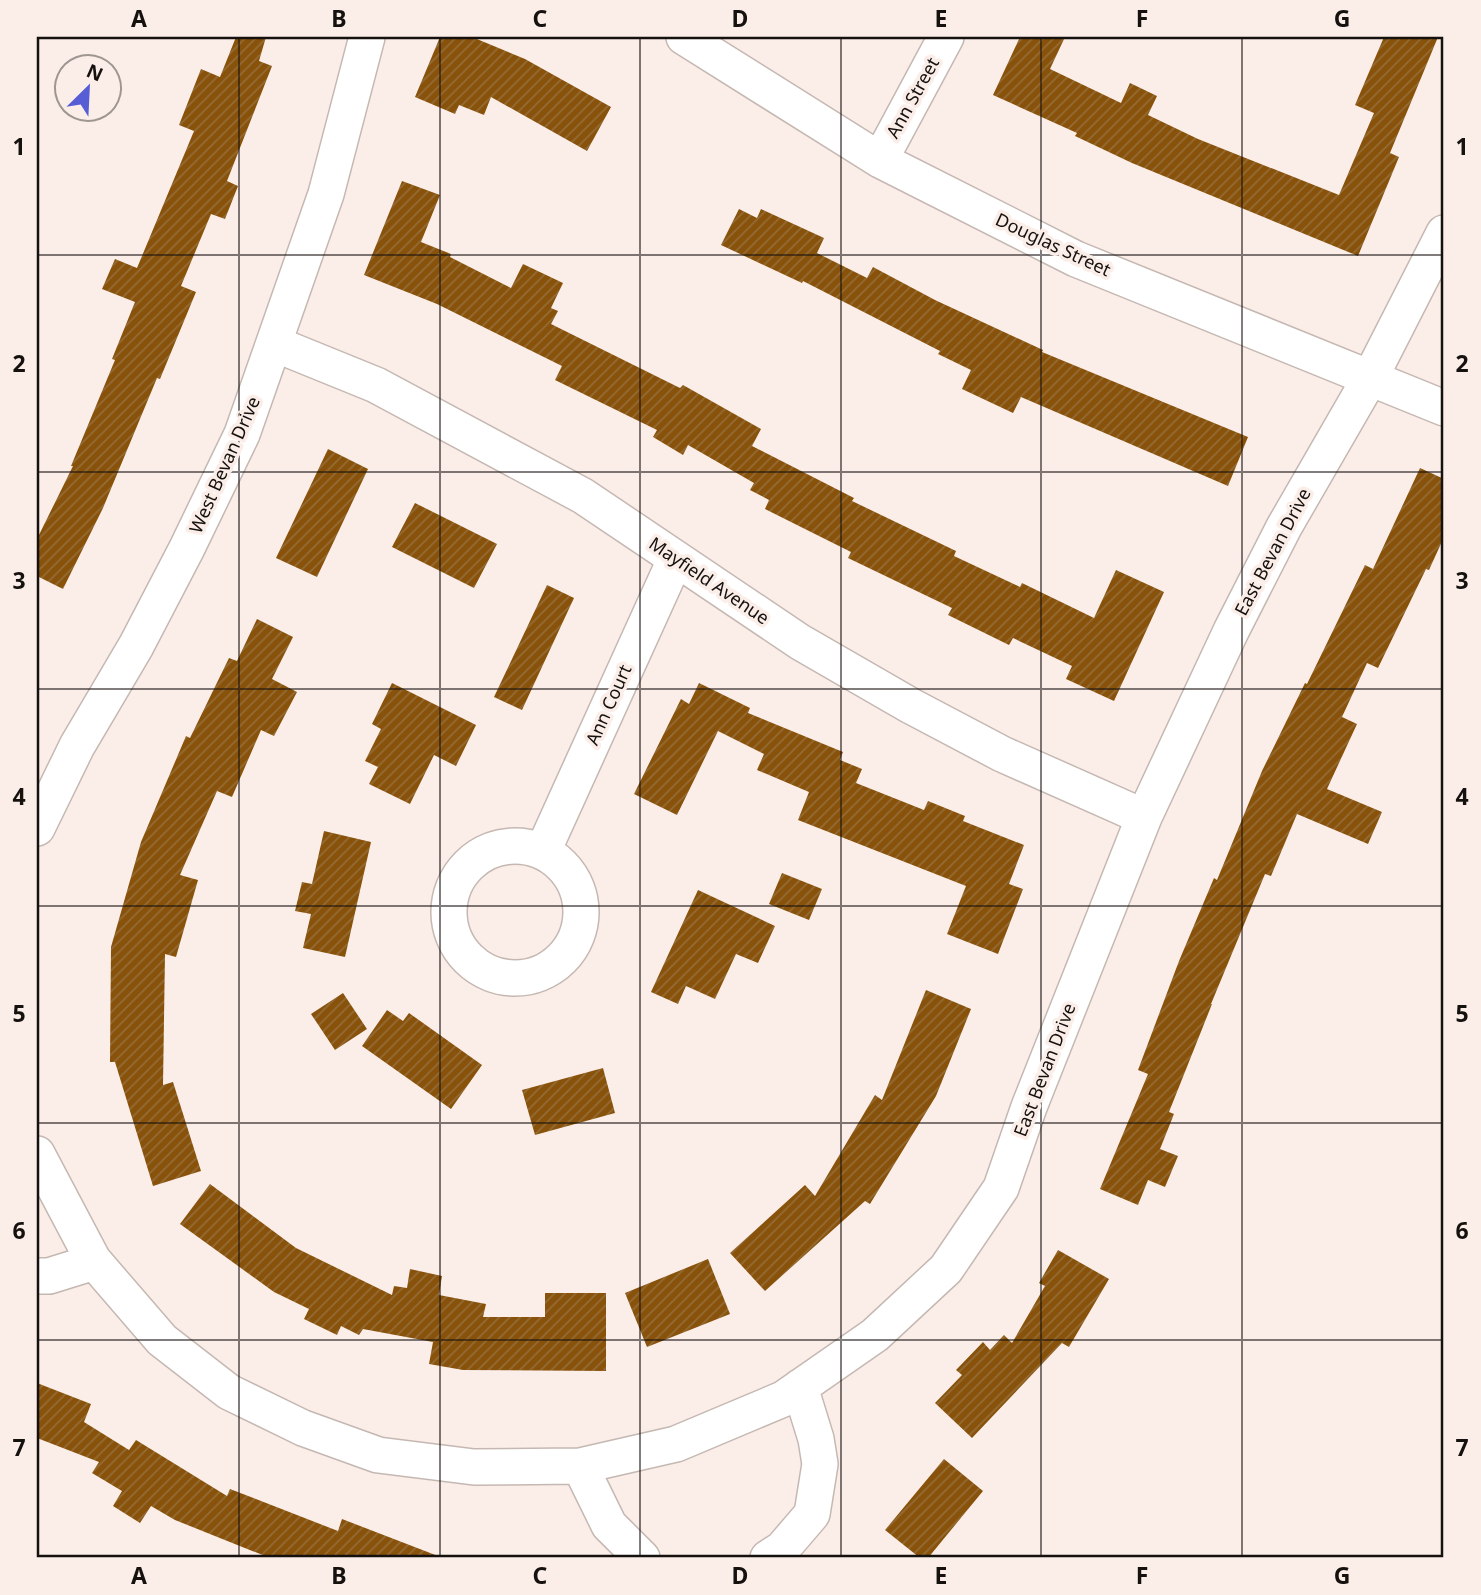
<svg xmlns="http://www.w3.org/2000/svg" width="1481" height="1595" font-family="'Noto Sans',sans-serif">
  <style>
    .building { fill: url(#building-hatch) }
    .lines { fill: none; stroke-linecap: round; stroke-linejoin: round }
    .minor-casing { stroke: #c5b8b2; stroke-width: 38 }
    .minor { stroke: #fff; stroke-width: 35 }
    .grid { fill: none; stroke: #15110f; stroke-width: 2; stroke-opacity: 0.55 }
    .labels { text-anchor: middle; stroke-width: 7; stroke-linejoin: round; paint-order: stroke }
    .street-label { font-size: 18px; fill: #15110f; stroke: #fbeee8 }
    .neatline { fill: none; stroke: #15110f; stroke-width: 2.5 }
    .grid-label { font-size: 23px; text-anchor: middle; font-weight: bold; fill: #15110f }
  </style>
  <defs>
    <pattern id="building-hatch" width="6" height="6" patternUnits="userSpaceOnUse" patternTransform="scale(1.75)"><rect width="6" height="6" fill="#88520b"/><path d="M-1 1l2-2M0 6l6-6M5 7l2-2" fill="none" stroke="#946c36"/></pattern>
  </defs>
  <rect width="100%" height="100%" fill="#fbeee8"/>
  <path class="building" d="M 236,37 L 266,37 L 259,61 L 272,66 L 227,181 L 238,186 L 225,219 L 211,214 L 181,286 L 196,292 L 160,379 L 157,378 L 103,508 L 63,589 L 37,576 L 37,539 L 73,466 L 71,466 L 115,360 L 112,359 L 135,302 L 102,289 L 115,259 L 137,268 L 194,131 L 179,125 L 201,69 L 220,77 Z
    M 440,37 L 472,37 L 525,59 L 611,107 L 587,151 L 491,97 L 484,115 L 459,105 L 455,114 L 415,97 Z
    M 1020,37 L 1065,37 L 1050,69 L 1121,103 L 1130,83 L 1157,96 L 1148,115 L 1198,139 L 1339,195 L 1374,113 L 1355,105 L 1384,37 L 1438,37 L 1390,153 L 1399,157 L 1358,256 L 1132,163 L 1075,136 L 1077,133 L 993,95 Z
    M 402,181 L 440,195 L 421,242 L 451,254 L 450,257 L 511,288 L 523,264 L 563,283 L 551,308 L 558,311 L 551,324 L 680,388 L 683,385 L 761,429 L 752,446 L 854,498 L 852,501 L 956,551 L 954,556 L 1020,587 L 1022,583 L 1094,618 L 1116,570 L 1164,592 L 1114,701 L 1066,679 L 1072,666 L 1013,638 L 1009,645 L 948,615 L 952,608 L 848,558 L 851,552 L 765,509 L 769,500 L 750,490 L 754,483 L 688,445 L 683,455 L 653,437 L 657,430 L 555,380 L 562,366 L 437,304 L 364,275 Z
    M 739,209 L 757,218 L 761,209 L 824,238 L 817,253 L 867,278 L 873,267 L 935,300 L 1043,350 L 1042,352 L 1248,437 L 1228,486 L 1021,397 L 1013,413 L 962,389 L 971,370 L 938,354 L 940,351 L 803,281 L 802,283 L 721,245 Z
    M 328,449 L 368,469 L 317,577 L 276,558 Z
    M 1420,468 L 1444,479 L 1444,537 L 1429,570 L 1426,569 L 1378,668 L 1367,663 L 1342,717 L 1357,724 L 1327,789 L 1382,812 L 1368,844 L 1297,814 L 1271,876 L 1265,874 L 1211,1004 L 1212,1004 L 1169,1112 L 1174,1114 L 1160,1149 L 1178,1156 L 1165,1187 L 1148,1180 L 1138,1205 L 1100,1189 L 1148,1074 L 1138,1070 L 1179,961 L 1214,878 L 1217,880 L 1262,771 L 1305,683 L 1307,684 L 1365,565 L 1373,569 Z
    M 415,503 L 497,544 L 474,588 L 392,547 Z
    M 547,585 L 574,598 L 522,710 L 494,697 Z
    M 257,619 L 293,637 L 272,679 L 297,692 L 274,736 L 261,730 L 232,797 L 217,791 L 180,875 L 198,880 L 176,957 L 165,954 L 163,1085 L 173,1082 L 201,1171 L 153,1186 L 115,1062 L 110,1062 L 111,947 L 141,842 L 186,736 L 190,738 L 229,658 L 237,661 Z
    M 392,683 L 476,725 L 456,766 L 434,755 L 410,804 L 369,784 L 378,767 L 365,761 L 381,729 L 372,724 Z
    M 699,683 L 750,708 L 748,713 L 843,752 L 840,760 L 862,769 L 856,783 L 924,810 L 928,801 L 965,816 L 963,821 L 1024,845 L 1009,884 L 1023,889 L 998,954 L 947,934 L 966,886 L 798,820 L 809,792 L 757,770 L 764,754 L 718,731 L 677,815 L 634,794 L 681,699 L 689,704 Z
    M 324,831 L 371,842 L 345,957 L 303,948 L 311,914 L 295,911 L 302,882 L 312,884 Z
    M 782,873 L 822,889 L 809,920 L 769,904 Z
    M 698,890 L 775,926 L 758,963 L 736,954 L 715,999 L 686,986 L 678,1004 L 651,992 Z
    M 926,990 L 971,1009 L 936,1096 L 870,1204 L 865,1201 L 765,1291 L 730,1253 L 805,1185 L 815,1196 L 875,1095 L 882,1100 Z
    M 343,993 L 367,1029 L 335,1050 L 311,1014 Z
    M 387,1010 L 403,1021 L 409,1013 L 482,1065 L 451,1109 L 362,1046 Z
    M 603,1068 L 615,1113 L 535,1135 L 522,1090 Z
    M 210,1184 L 296,1248 L 392,1295 L 394,1286 L 407,1288 L 410,1269 L 442,1276 L 439,1295 L 486,1304 L 483,1317 L 545,1317 L 545,1293 L 606,1293 L 606,1371 L 463,1370 L 429,1364 L 433,1342 L 363,1329 L 359,1335 L 341,1326 L 337,1335 L 304,1319 L 309,1309 L 274,1292 L 180,1224 Z
    M 1058,1250 L 1109,1279 L 1069,1347 L 1062,1343 L 972,1438 L 935,1403 L 962,1375 L 956,1370 L 983,1342 L 990,1350 L 1004,1335 L 1012,1343 L 1045,1286 L 1039,1283 Z
    M 708,1259 L 730,1314 L 647,1347 L 625,1293 Z
    M 37,1383 L 91,1404 L 84,1422 L 129,1450 L 136,1440 L 227,1496 L 230,1489 L 338,1531 L 342,1519 L 438,1556 L 438,1558 L 270,1558 L 175,1520 L 151,1506 L 140,1523 L 113,1506 L 122,1491 L 92,1473 L 99,1462 L 37,1438 Z
    M 944,1459 L 983,1491 L 928,1558 L 920,1558 L 885,1530 Z"/>
  <g class="lines">
    <defs>
      <path id="minor" d="M 684,37 L 880,160 L 1076,259 L 1444,408
        M 880,160 L 946,37
        M 275,344 L 376,385 L 583,496 L 800,642 L 911,706 L 1002,754 L 1144,817
        M 37,828 L 77,746 L 136,646 L 187,548 L 242,434 L 326,194 L 367,37
        M449 912a66 66 0 1 1 132 0a66 66 0 1 1-132 0Z
        M 543,851 L 675,560
        M 37,1154 L 93,1260 L 162,1340 L 229,1392 L 303,1428 L 378,1455 L 474,1467 L 580,1466 L 676,1444 L 783,1399 L 875,1335 L 946,1269 L 1001,1188 L 1029,1107 L 1144,817 L 1231,631 L 1284,527 L 1370,378 L 1444,233
        M 37,1276 L 49,1276 L 94,1262
        M 580,1466 L 609,1525 L 642,1558
        M 768,1558 L 782,1549 L 812,1514 L 820,1464 L 816,1439 L 800,1387"/>
    </defs>
    <use href="#minor" class="minor-casing"/>
    <use href="#minor" class="minor"/>
  </g>
  <path class="grid" d="M 239,37 L 239,1558M 440,37 L 440,1558M 640,37 L 640,1558M 841,37 L 841,1558M 1041,37 L 1041,1558M 1242,37 L 1242,1558M 37,255 L 1444,255M 37,472 L 1444,472M 37,689 L 1444,689M 37,906 L 1444,906M 37,1123 L 1444,1123M 37,1340 L 1444,1340"/>
  <g class="labels">
    <g class="street-label">
      <text transform="translate(913 98) rotate(-61)" y="6">Ann Street</text>
      <text transform="translate(1053 245) rotate(25)" y="6">Douglas Street</text>
      <text transform="translate(225 465) rotate(-66)" y="6">West Bevan Drive</text>
      <text transform="translate(1273 552) rotate(-62)" y="6">East Bevan Drive</text>
      <text transform="translate(709 581) rotate(34)" y="6">Mayfield Avenue</text>
      <text transform="translate(609 705) rotate(-66)" y="6">Ann Court</text>
      <text transform="translate(1045 1070) rotate(-69)" y="6">East Bevan Drive</text>
    </g>
  </g>
  <rect width="1481" height="1595" fill="none" stroke="#fbeee8" stroke-width="77"/>
  <g transform="translate(88 88) rotate(24)"><circle r="33" fill="#fbeee8" stroke="#9f9691" stroke-width="2"/>
  <path d="M0-5L12 26L0 18L-12 26Z" fill="#575ed5"/>
  <text y="-10" font-size="19" font-weight="bold" text-anchor="middle" fill="#15110f">N</text>
  </g>
  <rect x="38" y="38" width="1404" height="1518" class="neatline"/>
  <g class="grid-label">
    <text x="139" y="27">A</text>
    <text x="339" y="27">B</text>
    <text x="540" y="27">C</text>
    <text x="740" y="27">D</text>
    <text x="941" y="27">E</text>
    <text x="1142" y="27">F</text>
    <text x="1342" y="27">G</text>
    <text x="19" y="155">1</text>
    <text x="1462" y="155">1</text>
    <text x="19" y="372">2</text>
    <text x="1462" y="372">2</text>
    <text x="19" y="589">3</text>
    <text x="1462" y="589">3</text>
    <text x="19" y="805">4</text>
    <text x="1462" y="805">4</text>
    <text x="19" y="1022">5</text>
    <text x="1462" y="1022">5</text>
    <text x="19" y="1239">6</text>
    <text x="1462" y="1239">6</text>
    <text x="19" y="1456">7</text>
    <text x="1462" y="1456">7</text>
    <text x="139" y="1584">A</text>
    <text x="339" y="1584">B</text>
    <text x="540" y="1584">C</text>
    <text x="740" y="1584">D</text>
    <text x="941" y="1584">E</text>
    <text x="1142" y="1584">F</text>
    <text x="1342" y="1584">G</text>
  </g>
</svg>
